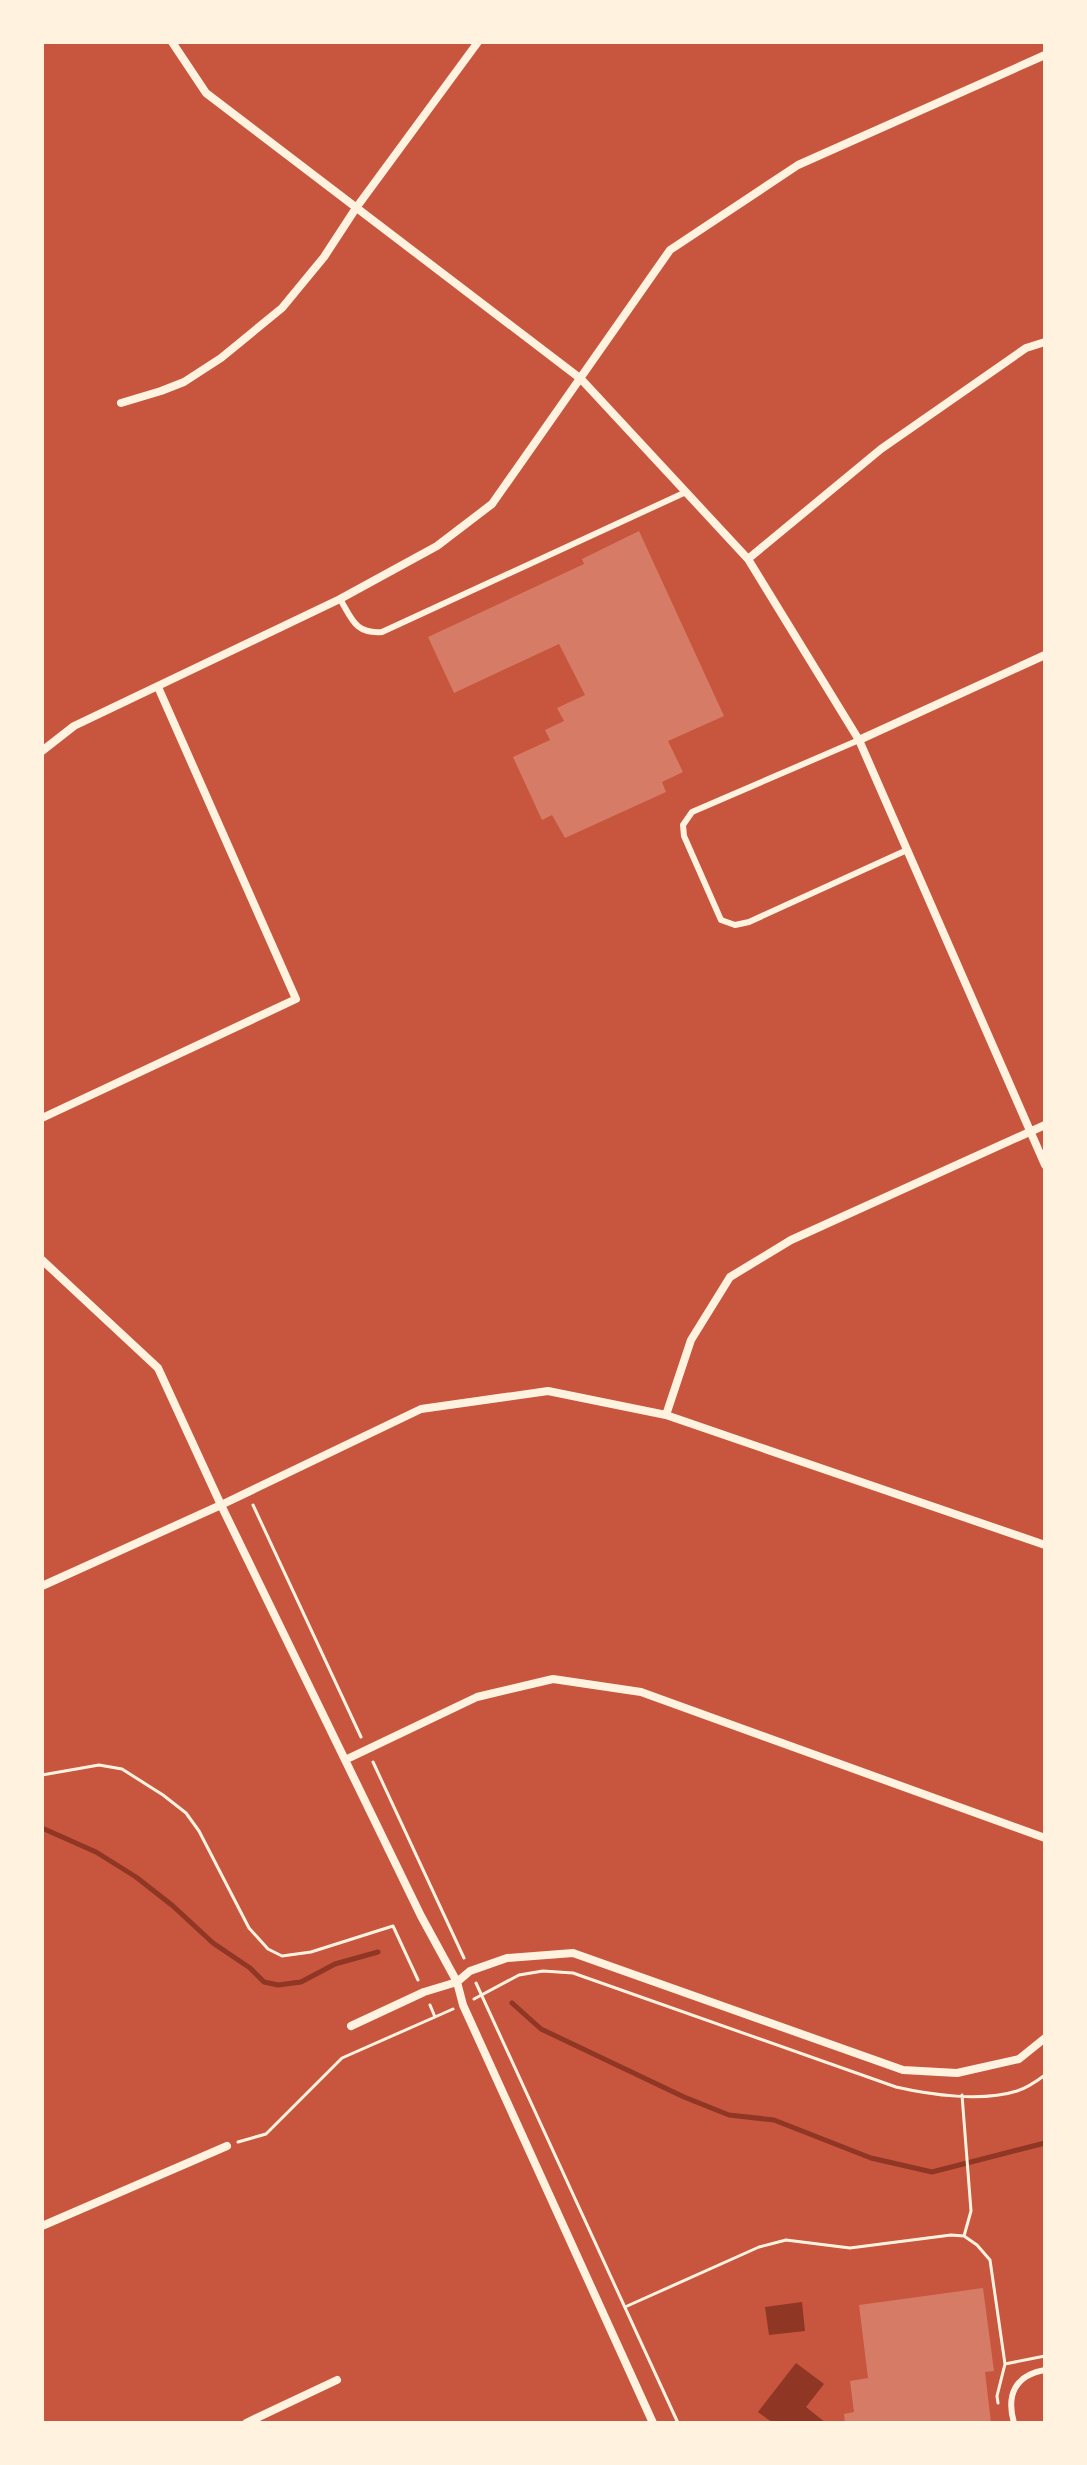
<svg xmlns="http://www.w3.org/2000/svg" width="1087" height="2465" font-family="Poppins,sans-serif">
  <style>
    .water { fill: #8f3625 }
    .lines { fill: none; stroke-linecap: round; stroke-linejoin: round }
    .stream { stroke: #8f3625; stroke-width: 5 }
    .building { fill: #d67c66 }
    .path { stroke: #fff3e0; stroke-width: 3 }
    .service { stroke: #fff3e0; stroke-width: 6 }
    .minor { stroke: #fff3e0; stroke-width: 8 }
  </style>
  <rect width="100%" height="100%" fill="#c8553d"/>
  <path class="water" d="M 802,2302 L 805,2331 L 769,2335 L 765,2307 Z
    M 796,2363 L 824,2384 L 806,2407 L 826,2423 L 773,2423 L 758,2412 Z"/>
  <g class="lines">
    <path class="stream" d="M 42,1828 L 96,1852 L 136,1877 L 173,1906 L 213,1943 L 250,1968 L 264,1982 L 278,1985 L 301,1982 L 335,1964 L 378,1952
      M 512,2003 L 541,2029 L 684,2097 L 729,2115 L 774,2120 L 871,2158 L 932,2172 L 1045,2143"/>
  </g>
  <path class="building" d="M 639,531 L 724,716 L 668,741 L 683,772 L 662,782 L 666,792 L 565,838 L 552,815 L 542,820 L 513,757 L 550,740 L 545,730 L 564,721 L 557,708 L 585,695 L 559,644 L 454,693 L 428,637 L 584,564 L 582,559 Z
    M 983,2288 L 994,2371 L 985,2372 L 991,2423 L 845,2423 L 844,2414 L 854,2412 L 850,2381 L 868,2378 L 859,2305 Z"/>
  <g class="lines">
    <path class="path" d="M 253,1505 L 361,1737
      M 373,1762 L 464,1958
      M 42,1775 L 99,1765 L 122,1769 L 163,1795 L 186,1813 L 199,1831 L 249,1928 L 268,1949 L 282,1956 L 311,1952 L 393,1926 L 418,1980
      M 476,1983 L 678,2423
      M 474,1999 L 519,1975 L 543,1971 L 573,1973 L 896,2087 C 931,2095 982,2102 1017,2091 C 1027,2088 1037,2081 1045,2075
      M 430,2005 L 435,2017 L 453,2009
      M 962,2095 L 971,2211 L 964,2236
      M 238,2142 L 266,2134 L 342,2058 L 435,2017
      M 625,2307 L 759,2247 L 786,2240 L 850,2248 L 951,2235 L 964,2236 L 977,2245 L 990,2260 L 1005,2364 L 1045,2356
      M 998,2403 L 997,2396 L 1005,2364"/>
    <path class="service" d="M 340,599 C 352,619 355,634 382,632 L 686,492
      M 859,740 L 692,812 L 683,825 L 684,836 L 721,920 L 735,925 L 749,922 L 907,850
      M 1014,2423 C 1006,2395 1015,2375 1045,2370"/>
    <path class="minor" d="M 172,42 L 206,93 L 581,379 L 748,559 L 859,740 L 1045,1165
      M 121,403 L 161,391 L 184,382 L 221,358 L 282,308 L 324,257 L 356,208 L 478,42
      M 748,559 L 881,449 L 1026,348 L 1045,342
      M 859,740 L 1045,655
      M 42,751 L 74,726 L 340,599 L 437,546 L 492,504 L 670,250 L 798,165 L 1045,55
      M 42,1118 L 296,999 L 158,687
      M 42,1260 L 158,1368 L 221,1505 L 421,1916 L 457,1982 L 463,2005 L 653,2423
      M 666,1415 L 691,1340 L 730,1277 L 791,1240 L 1045,1125
      M 42,1586 L 221,1505 L 421,1409 L 548,1391 L 666,1415 L 1045,1545
      M 345,1760 L 477,1697 L 553,1679 L 641,1692 L 1045,1838
      M 351,2026 L 424,1992 L 457,1982 L 470,1971 L 507,1958 L 573,1953 L 903,2070 L 957,2073 L 1019,2059 L 1045,2038
      M 42,2226 L 227,2146
      M 246,2423 L 337,2380"/>
  </g>
  <rect width="1087" height="2465" fill="none" stroke="#fff3e0" stroke-width="88"/>
</svg>
